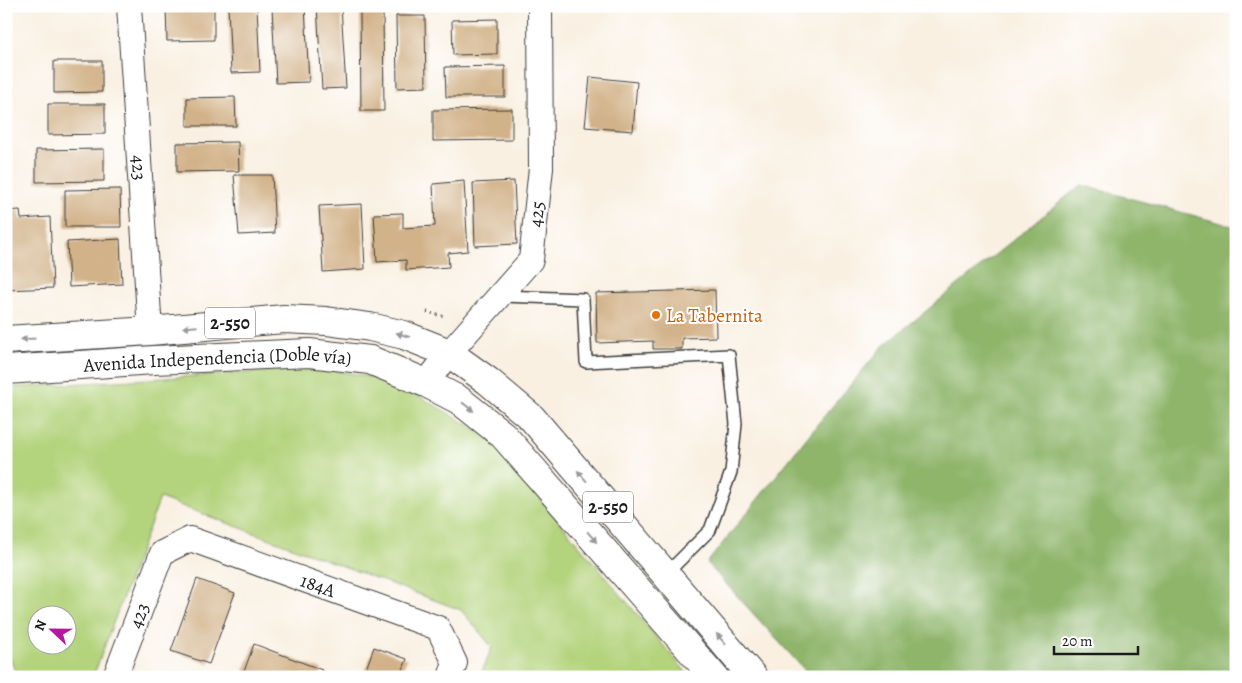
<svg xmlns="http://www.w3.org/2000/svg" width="1242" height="683" font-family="Alegreya,serif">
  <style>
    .green { fill: #b3d37b; stroke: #68784c; fill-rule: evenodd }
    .forest { fill: #8eb56b; stroke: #556844 }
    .building { fill: #d2b289 }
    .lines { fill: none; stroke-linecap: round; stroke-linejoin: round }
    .lane-casing { stroke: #3d3c3a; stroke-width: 14 }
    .street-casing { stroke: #3d3c3a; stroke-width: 26 }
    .primary-casing { stroke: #3d3c3a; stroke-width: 30 }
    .path { stroke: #3d3c3a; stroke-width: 3; stroke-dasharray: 1 4; stroke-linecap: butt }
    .lane { stroke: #fff; stroke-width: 11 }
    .street { stroke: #fff; stroke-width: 24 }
    .primary { stroke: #fff; stroke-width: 28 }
    .oneway { fill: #999 }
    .food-dot { fill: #e8710a; stroke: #fff; stroke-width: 2 }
    .labels { text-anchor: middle; stroke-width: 4; stroke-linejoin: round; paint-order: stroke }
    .shield { fill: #fff; stroke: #606060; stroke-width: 1 }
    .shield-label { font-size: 18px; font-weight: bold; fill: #1c1c1c }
    .street-label { font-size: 19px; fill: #1c1c1c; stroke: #fff }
    .food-label { font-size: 19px; fill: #c56008; stroke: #fff; text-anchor: start }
  </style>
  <rect width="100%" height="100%" fill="#fff"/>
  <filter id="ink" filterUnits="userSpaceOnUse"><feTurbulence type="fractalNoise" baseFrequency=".02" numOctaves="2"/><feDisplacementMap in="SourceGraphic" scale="10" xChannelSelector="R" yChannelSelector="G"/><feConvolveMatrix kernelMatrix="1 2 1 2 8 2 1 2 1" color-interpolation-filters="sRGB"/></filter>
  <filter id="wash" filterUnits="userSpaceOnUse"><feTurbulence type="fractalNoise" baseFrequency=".0096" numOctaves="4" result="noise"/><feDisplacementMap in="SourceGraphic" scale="20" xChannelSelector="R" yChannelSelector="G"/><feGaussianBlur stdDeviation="1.12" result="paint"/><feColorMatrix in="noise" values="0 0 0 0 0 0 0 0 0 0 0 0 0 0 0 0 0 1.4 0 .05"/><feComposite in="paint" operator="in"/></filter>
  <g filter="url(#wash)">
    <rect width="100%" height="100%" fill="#f9f0e2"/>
    <path class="green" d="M 322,368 L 395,382 L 487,436 L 690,677 L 480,677 L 492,647 L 461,610 L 160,498 L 93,677 L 17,677 L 6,646 L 6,388 ZM 38,616 L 68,616 L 68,646 L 38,646 Z"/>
    <path class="forest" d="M 1081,185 L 1236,227 L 1236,677 L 811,677 L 707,563 L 820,421 L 883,346 Z"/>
    <g id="blocks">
      <path class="building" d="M 166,6 L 214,6 L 214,40 L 167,41 Z
        M 228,6 L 257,6 L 260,72 L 231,73 Z
        M 305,6 L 309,82 L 276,83 L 272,8 Z
        M 317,6 L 341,6 L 346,88 L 322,89 Z
        M 360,9 L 383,9 L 384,111 L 361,111 Z
        M 396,16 L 425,16 L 426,87 L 397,88 Z
        M 497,19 L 497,54 L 453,55 L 452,20 Z
        M 54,61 L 102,61 L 102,92 L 54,93 Z
        M 505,66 L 505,97 L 446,97 L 445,67 Z
        M 590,77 L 637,82 L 633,131 L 585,127 Z
        M 235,97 L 236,126 L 187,126 L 187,98 Z
        M 48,104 L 105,104 L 105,134 L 48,135 Z
        M 512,109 L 512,140 L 433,141 L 433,110 Z
        M 238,142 L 239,171 L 177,172 L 177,143 Z
        M 104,149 L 104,181 L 36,182 L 36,150 Z
        M 234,175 L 272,175 L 275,233 L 239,235 Z
        M 464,181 L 468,251 L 448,253 L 449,267 L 406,270 L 406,260 L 377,262 L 374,214 L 403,213 L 403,228 L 435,226 L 433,184 Z
        M 514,181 L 517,244 L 475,246 L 473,183 Z
        M 120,189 L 121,227 L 65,227 L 65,190 Z
        M 362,204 L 365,269 L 323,272 L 319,206 Z
        M 20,210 L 21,219 L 50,217 L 53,288 L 6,290 L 6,211 Z
        M 120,239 L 122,284 L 69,287 L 67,242 Z
        M 715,290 L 716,337 L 682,338 L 682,349 L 653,349 L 653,341 L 597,343 L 596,293 Z
        M 197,579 L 235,593 L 209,664 L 171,651 Z
        M 254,644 L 322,670 L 319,677 L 242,677 Z
        M 374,647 L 407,659 L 400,677 L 363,677 Z"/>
    </g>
  </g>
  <g filter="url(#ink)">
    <use href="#blocks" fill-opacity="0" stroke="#3d3c3a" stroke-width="1"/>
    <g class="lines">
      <defs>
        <path id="lane" d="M 500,296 L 583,299 L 586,362 L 729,355 L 736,424 L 731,472 L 710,530 L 666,574"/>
        <g id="street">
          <path id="s1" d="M 129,6 L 150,331"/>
          <path id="s2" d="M 426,383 L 449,353 L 531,260 L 541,168 L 540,6"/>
          <path id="s3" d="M 115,677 L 162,553 L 190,539 L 438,628 L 455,663 L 450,677"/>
        </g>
        <g id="primary">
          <path d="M 6,340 L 150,331 L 284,319 L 326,321 L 370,327 L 404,335 L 449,353 L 488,381 L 532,418 L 753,677"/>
          <path id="s4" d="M 6,370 L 154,360 L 309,353 L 370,360 L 426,383 L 459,400 L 503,435 L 714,677"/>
        </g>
      </defs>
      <use href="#lane" class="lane-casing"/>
      <use href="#street" class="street-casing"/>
      <use href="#primary" class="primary-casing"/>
      <path class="path" d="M 427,312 L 445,317"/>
      <use href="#lane" class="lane"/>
      <use href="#street" class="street"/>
      <use href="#primary" class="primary"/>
    </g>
    <defs><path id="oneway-solid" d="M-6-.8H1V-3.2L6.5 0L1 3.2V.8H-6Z" transform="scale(1.25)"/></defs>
    <g class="oneway">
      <use href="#oneway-solid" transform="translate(190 327) rotate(175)"/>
      <use href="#oneway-solid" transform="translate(403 335) rotate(-163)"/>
      <use href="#oneway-solid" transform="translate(28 339) rotate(176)"/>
      <use href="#oneway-solid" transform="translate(468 407) rotate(38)"/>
      <use href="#oneway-solid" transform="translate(582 476) rotate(-131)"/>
      <use href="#oneway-solid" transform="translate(592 537) rotate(49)"/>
      <use href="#oneway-solid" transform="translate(721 639) rotate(-130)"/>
    </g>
  </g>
  <circle class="food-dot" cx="656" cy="315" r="5"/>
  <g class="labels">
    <g class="shield">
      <rect x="205" y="307.5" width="50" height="31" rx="4"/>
      <rect x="583" y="491.5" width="50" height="31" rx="4"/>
    </g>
    <g class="shield-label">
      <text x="230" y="329">2-550</text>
      <text x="608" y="513">2-550</text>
    </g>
    <g class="street-label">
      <text dy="7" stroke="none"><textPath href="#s1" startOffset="162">423</textPath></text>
      <text dy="7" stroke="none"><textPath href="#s2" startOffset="208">425</textPath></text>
      <text dy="7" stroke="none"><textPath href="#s4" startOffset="212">Avenida Independencia (Doble vía)</textPath></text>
      <text dy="7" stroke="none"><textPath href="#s3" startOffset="300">184A</textPath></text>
      <text dy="7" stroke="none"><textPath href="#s3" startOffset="66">423</textPath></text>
    </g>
    <g class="food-label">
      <text x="666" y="322">La Tabernita</text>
    </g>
  </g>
  <rect width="1242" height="683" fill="none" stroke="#fff" stroke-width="25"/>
  <g transform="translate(52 630) rotate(292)"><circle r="24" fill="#ffffff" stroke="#a4a4a4"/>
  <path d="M0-4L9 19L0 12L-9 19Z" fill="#b5179e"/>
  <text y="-8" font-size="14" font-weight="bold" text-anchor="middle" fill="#1c1c1c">N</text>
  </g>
  <path d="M1054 646v8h84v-8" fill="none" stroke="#1c1c1c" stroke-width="2.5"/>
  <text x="1062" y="646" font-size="15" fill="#1c1c1c" stroke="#ffffff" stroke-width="4" paint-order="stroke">20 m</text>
</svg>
